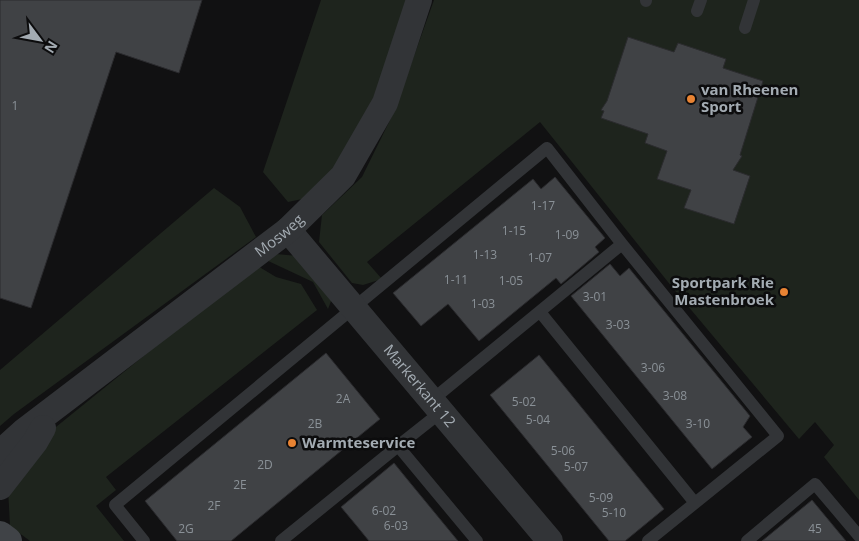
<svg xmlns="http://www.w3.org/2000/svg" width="859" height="541" font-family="'Open Sans',sans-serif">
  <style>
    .green { fill: #1e241d }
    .building { fill: #404245; stroke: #2b2b2e }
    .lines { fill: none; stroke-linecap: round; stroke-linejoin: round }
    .lane { stroke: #323437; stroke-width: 12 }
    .street { stroke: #323437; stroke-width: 26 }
    .secondary { stroke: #404347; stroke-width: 28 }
    .poi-dot { fill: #e88333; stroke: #0c0c0d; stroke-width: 2 }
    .labels { text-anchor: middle; stroke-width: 5; stroke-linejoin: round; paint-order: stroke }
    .number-label { font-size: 12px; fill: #8a9197 }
    .poi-label { font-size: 15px; font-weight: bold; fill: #a3abb2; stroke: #0c0c0d; text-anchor: start }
    .street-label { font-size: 15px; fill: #a3abb2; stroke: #0c0c0d }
  </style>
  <rect width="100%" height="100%" fill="#111112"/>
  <path class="green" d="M 321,0 L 409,0 L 374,104 L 339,166 L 307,198 L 288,202 L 263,172 Z
    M 434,0 L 859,0 L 859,500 L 824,457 L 834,445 L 815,422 L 799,439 L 672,287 L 540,122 L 367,262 L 382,279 L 363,285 L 352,283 L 319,242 L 322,215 L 362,177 L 394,112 Z
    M 214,188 L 240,207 L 256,237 L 14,414 L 0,426 L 0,370 Z
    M 276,254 L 298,256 L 333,296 L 328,309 L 313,282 L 264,259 Z
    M 256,265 L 276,277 L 301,284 L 317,310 L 106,477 L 116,490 L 96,506 L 124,541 L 30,541 L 10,526 L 8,488 L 51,431 Z"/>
  <path class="building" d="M 0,0 L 202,0 L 179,73 L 116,52 L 31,308 L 0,298 Z
    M 628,37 L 674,52 L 678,43 L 726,59 L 723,68 L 763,81 L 740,155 L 742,156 L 733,170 L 750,176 L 734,224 L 684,208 L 691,190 L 657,179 L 667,151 L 645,143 L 648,134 L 601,118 L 604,111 L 601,110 L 607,101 Z
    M 555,177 L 605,238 L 595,247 L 599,252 L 561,284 L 556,278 L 479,341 L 448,304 L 421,326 L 393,293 L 533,179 L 541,189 Z
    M 610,264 L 620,276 L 629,268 L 750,416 L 743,427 L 752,437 L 712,469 L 571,296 Z
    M 326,353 L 380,419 L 231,541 L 177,541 L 145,501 Z
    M 539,355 L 664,509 L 625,541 L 609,541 L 490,395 Z
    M 394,463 L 407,479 L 458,541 L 369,541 L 356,525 L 341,507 Z
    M 812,500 L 846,541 L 762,541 Z"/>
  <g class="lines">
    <path class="lane" d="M 646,1 L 646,0
      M 697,11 L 701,0
      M 745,28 L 754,0
      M 540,312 L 695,503
      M 432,400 L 622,244
      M 398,446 L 441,412
      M 144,541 L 115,505 L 547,148 L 622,244 L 778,436 L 648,541
      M 281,541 L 398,446 L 477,541
      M 747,541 L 815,484 L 859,536"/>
    <g class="street">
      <path id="s1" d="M 288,230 L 550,541"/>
      <path id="s2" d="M 0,453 L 24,431 L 288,230 L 343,176 L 385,103 L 419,0"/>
      <path d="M 0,487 L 35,442 L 43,428"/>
    </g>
    <path class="secondary" d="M 0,535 L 8,541"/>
  </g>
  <g class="poi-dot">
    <circle cx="691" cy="99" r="5"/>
    <circle cx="784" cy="292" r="5"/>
    <circle cx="292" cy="443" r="5"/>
  </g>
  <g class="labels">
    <g class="number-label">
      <text x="15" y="110">1</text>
      <text x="543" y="210">1-17</text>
      <text x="514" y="235">1-15</text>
      <text x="567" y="239">1-09</text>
      <text x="485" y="259">1-13</text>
      <text x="540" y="262">1-07</text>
      <text x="456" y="284">1-11</text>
      <text x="511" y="285">1-05</text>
      <text x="595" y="301">3-01</text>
      <text x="483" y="308">1-03</text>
      <text x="618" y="329">3-03</text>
      <text x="653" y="372">3-06</text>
      <text x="675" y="400">3-08</text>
      <text x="343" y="403">2A</text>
      <text x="524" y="406">5-02</text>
      <text x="538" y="424">5-04</text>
      <text x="315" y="428">2B</text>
      <text x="698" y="428">3-10</text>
      <text x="563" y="455">5-06</text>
      <text x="265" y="469">2D</text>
      <text x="576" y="471">5-07</text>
      <text x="240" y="489">2E</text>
      <text x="601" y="502">5-09</text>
      <text x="214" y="510">2F</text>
      <text x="384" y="515">6-02</text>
      <text x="614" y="517">5-10</text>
      <text x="396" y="530">6-03</text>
      <text x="186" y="533">2G</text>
      <text x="815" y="533">45</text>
    </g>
    <g class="poi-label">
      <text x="701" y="95">van Rheenen<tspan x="701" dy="17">Sport</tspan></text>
      <text x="774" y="288" text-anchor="end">Sportpark Rie<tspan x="774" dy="17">Mastenbroek</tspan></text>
      <text x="302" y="448">Warmteservice</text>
    </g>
    <g class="street-label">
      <text dy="5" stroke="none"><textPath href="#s2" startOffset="354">Mosweg</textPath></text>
      <text dy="5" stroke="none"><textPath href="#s1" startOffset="204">Markerkant 12</textPath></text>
    </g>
  </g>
  <g transform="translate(40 40) rotate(122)" stroke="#0c0c0d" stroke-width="4" paint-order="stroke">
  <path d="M0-4L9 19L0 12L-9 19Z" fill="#a3abb2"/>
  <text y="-8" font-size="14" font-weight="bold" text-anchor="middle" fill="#a3abb2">N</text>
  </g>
</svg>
